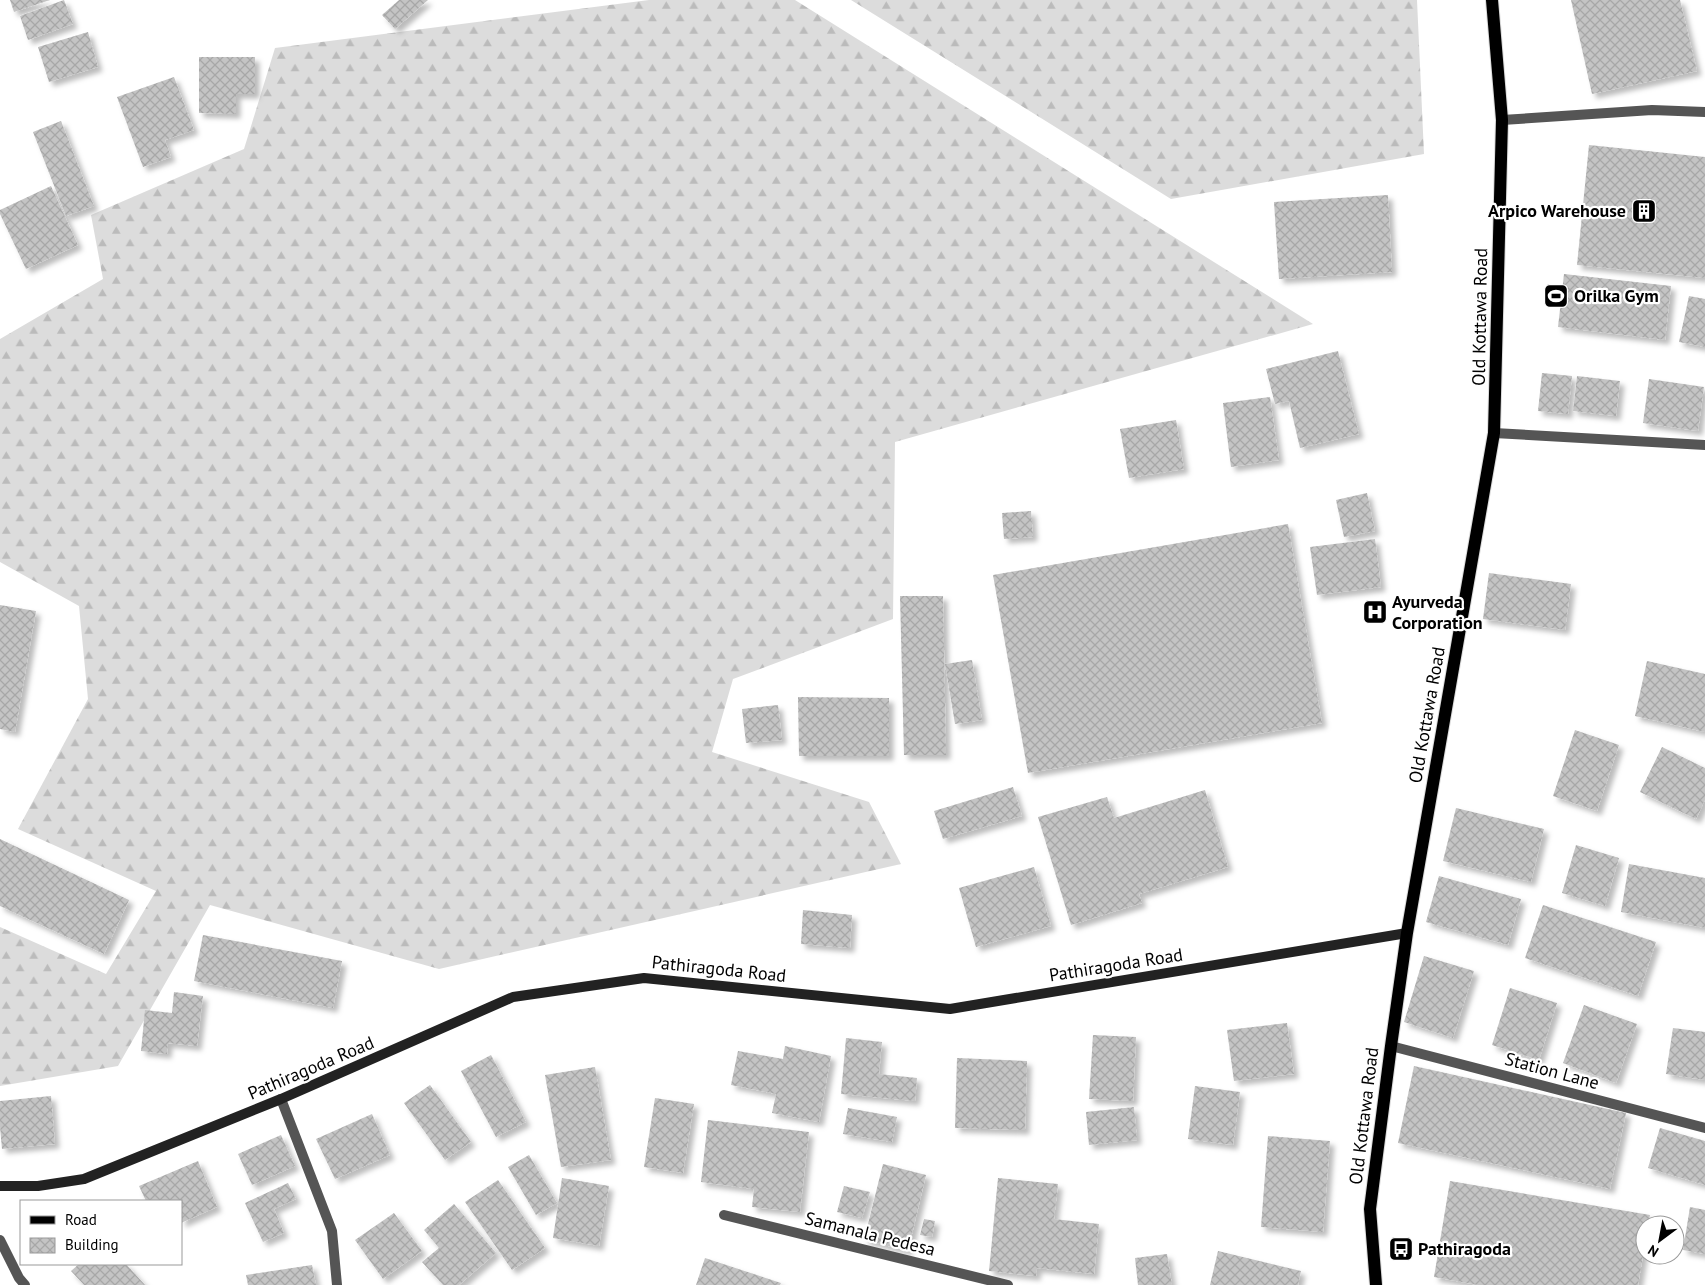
<svg xmlns="http://www.w3.org/2000/svg" width="1705" height="1285" font-family="'PT Sans',sans-serif">
  <style>
    .forest { fill: url(#forest-firs) }
    .building { fill: url(#building-cross-hatch); filter: url(#shadow) }
    .lines { fill: none; stroke-linecap: round; stroke-linejoin: round }
    .primary-casing { stroke: #dbdbdb; stroke-width: 14 }
    .street { stroke: #555; stroke-width: 10 }
    .secondary { stroke: #222; stroke-width: 10 }
    .primary { stroke: #000; stroke-width: 12 }
    .labels { text-anchor: middle; stroke-width: 4.5; stroke-linejoin: round; paint-order: stroke }
    .poi-label { font-size: 18px; font-weight: bold; fill: #000; stroke: #fff; text-anchor: start }
    .street-label { font-size: 18px; fill: #000; stroke: #fff }
  </style>
  <defs>
    <pattern id="forest-firs" width="22" height="20" patternUnits="userSpaceOnUse" patternTransform="scale(1.25)"><rect width="22" height="20" fill="#dcdcdc"/><path d="M5 1l3.5 6h-7zM16 11l3.5 6h-7z" fill="#bbb"/></pattern>
    <pattern id="building-cross-hatch" width="8" height="8" patternUnits="userSpaceOnUse" patternTransform="scale(1.25)"><rect width="8" height="8" fill="#c4c4c4"/><path d="M0 0l8 8M0 8l8-8" fill="none" stroke="#a7a7a7"/></pattern>
    <filter id="shadow"><feDropShadow dx="4.5" dy="4.5" stdDeviation="2.5" flood-color="#0004"/></filter>
  </defs>
  <rect width="100%" height="100%" fill="#fff"/>
  <path class="forest" d="M 649,0 L 795,0 L 1313,324 L 895,442 L 893,619 L 733,679 L 712,752 L 869,802 L 901,864 L 439,969 L 210,905 L 118,1066 L 0,1086 L 0,927 L 106,974 L 156,891 L 18,829 L 88,699 L 79,606 L 0,562 L 0,339 L 103,279 L 91,215 L 244,149 L 275,48 Z
    M 851,0 L 1417,0 L 1424,154 L 1171,199 Z"/>
  <path class="building" d="M 10,0 L 50,0 L 14,12 Z
    M 64,0 L 73,24 L 28,40 L 20,16 Z
    M 399,0 L 428,0 L 395,29 L 382,15 Z
    M 1571,0 L 1680,0 L 1697,71 L 1592,94 Z
    M 88,32 L 98,67 L 49,82 L 38,47 Z
    M 199,57 L 255,57 L 255,94 L 236,94 L 236,114 L 199,113 Z
    M 174,77 L 194,130 L 165,140 L 171,157 L 143,167 L 117,97 Z
    M 61,121 L 94,206 L 66,216 L 33,132 Z
    M 1589,145 L 1705,157 L 1705,278 L 1577,265 Z
    M 51,186 L 78,245 L 26,269 L 0,214 L 0,210 Z
    M 1388,195 L 1392,272 L 1279,279 L 1274,202 Z
    M 1564,274 L 1671,286 L 1665,340 L 1558,327 Z
    M 1689,296 L 1705,299 L 1705,347 L 1679,342 Z
    M 1338,351 L 1359,434 L 1300,448 L 1289,401 L 1275,404 L 1266,369 Z
    M 1542,373 L 1572,376 L 1568,414 L 1538,411 Z
    M 1577,376 L 1620,381 L 1616,416 L 1573,411 Z
    M 1649,379 L 1704,387 L 1698,431 L 1643,423 Z
    M 1270,397 L 1279,460 L 1231,467 L 1223,403 Z
    M 1176,420 L 1184,469 L 1129,478 L 1120,429 Z
    M 1367,493 L 1375,531 L 1344,537 L 1336,500 Z
    M 1031,511 L 1033,537 L 1004,539 L 1002,513 Z
    M 1288,524 L 1322,723 L 1028,773 L 993,575 Z
    M 1375,539 L 1381,587 L 1317,595 L 1310,547 Z
    M 1489,573 L 1571,584 L 1565,630 L 1483,619 Z
    M 900,596 L 943,596 L 946,755 L 904,755 Z
    M 0,605 L 36,611 L 15,732 L 0,729 Z
    M 972,660 L 982,720 L 955,724 L 945,664 Z
    M 1647,661 L 1705,674 L 1705,732 L 1635,716 Z
    M 798,697 L 889,698 L 889,756 L 799,756 Z
    M 778,705 L 782,740 L 746,743 L 742,709 Z
    M 1575,730 L 1619,745 L 1597,811 L 1553,796 Z
    M 1662,747 L 1705,768 L 1705,800 L 1696,819 L 1640,792 Z
    M 1013,787 L 1022,816 L 943,839 L 934,811 Z
    M 1205,790 L 1228,867 L 1139,894 L 1142,903 L 1071,925 L 1038,817 L 1107,797 L 1114,818 Z
    M 1456,808 L 1544,829 L 1531,882 L 1443,861 Z
    M 0,839 L 129,900 L 104,954 L 0,906 Z
    M 1576,845 L 1619,858 L 1605,906 L 1562,893 Z
    M 1629,864 L 1705,878 L 1705,928 L 1621,912 Z
    M 1034,867 L 1051,926 L 976,947 L 959,888 Z
    M 1439,876 L 1521,899 L 1508,945 L 1426,922 Z
    M 1543,905 L 1656,942 L 1638,996 L 1525,958 Z
    M 803,910 L 852,915 L 850,948 L 801,944 Z
    M 203,935 L 342,961 L 333,1008 L 194,981 Z
    M 1424,956 L 1474,971 L 1453,1038 L 1404,1022 Z
    M 1510,988 L 1557,1003 L 1539,1060 L 1492,1045 Z
    M 174,992 L 203,996 L 197,1046 L 168,1043 L 167,1054 L 141,1051 L 145,1010 L 172,1013 Z
    M 1584,1005 L 1637,1024 L 1616,1083 L 1563,1063 Z
    M 1287,1023 L 1294,1074 L 1234,1081 L 1227,1030 Z
    M 1673,1028 L 1705,1032 L 1705,1080 L 1666,1074 Z
    M 1093,1035 L 1136,1037 L 1133,1101 L 1089,1099 Z
    M 846,1038 L 882,1042 L 879,1074 L 917,1078 L 915,1101 L 841,1094 Z
    M 785,1046 L 831,1056 L 819,1122 L 772,1113 L 776,1094 L 731,1085 L 738,1051 L 783,1059 Z
    M 491,1055 L 526,1122 L 496,1137 L 461,1071 Z
    M 957,1058 L 1027,1061 L 1025,1130 L 955,1128 Z
    M 1414,1066 L 1626,1113 L 1610,1189 L 1398,1143 Z
    M 595,1067 L 611,1160 L 561,1167 L 545,1075 Z
    M 430,1085 L 471,1142 L 445,1160 L 404,1103 Z
    M 1195,1086 L 1240,1092 L 1233,1145 L 1188,1139 Z
    M 51,1096 L 55,1144 L 2,1149 L 0,1127 L 0,1101 Z
    M 655,1098 L 694,1104 L 683,1173 L 644,1167 Z
    M 1134,1107 L 1137,1140 L 1089,1145 L 1086,1112 Z
    M 848,1108 L 897,1117 L 892,1142 L 843,1134 Z
    M 372,1114 L 390,1155 L 335,1179 L 316,1139 Z
    M 708,1120 L 809,1132 L 800,1212 L 752,1207 L 754,1189 L 701,1182 Z
    M 1660,1128 L 1705,1141 L 1705,1185 L 1648,1168 Z
    M 281,1135 L 295,1166 L 252,1185 L 238,1154 Z
    M 1268,1136 L 1330,1141 L 1323,1232 L 1261,1227 Z
    M 529,1155 L 557,1203 L 536,1215 L 508,1167 Z
    M 198,1161 L 217,1207 L 181,1223 L 181,1201 L 146,1201 L 139,1186 Z
    M 883,1164 L 926,1175 L 908,1251 L 864,1240 Z
    M 562,1178 L 609,1186 L 599,1246 L 553,1238 Z
    M 998,1178 L 1058,1184 L 1054,1219 L 1099,1224 L 1094,1274 L 1037,1268 L 1036,1276 L 989,1271 Z
    M 498,1180 L 545,1248 L 512,1270 L 465,1202 Z
    M 1450,1181 L 1650,1215 L 1648,1225 L 1645,1225 L 1645,1244 L 1638,1285 L 1478,1285 L 1434,1277 Z
    M 288,1183 L 296,1199 L 274,1209 L 284,1233 L 263,1242 L 245,1203 Z
    M 844,1186 L 870,1192 L 862,1218 L 837,1212 Z
    M 454,1204 L 496,1253 L 459,1285 L 443,1285 L 422,1262 L 439,1248 L 424,1230 Z
    M 1690,1207 L 1705,1210 L 1705,1254 L 1683,1250 Z
    M 394,1213 L 422,1251 L 383,1279 L 355,1240 Z
    M 924,1219 L 935,1221 L 932,1237 L 920,1235 Z
    M 1218,1251 L 1301,1271 L 1298,1285 L 1210,1285 Z
    M 1167,1254 L 1172,1285 L 1138,1285 L 1135,1258 Z
    M 705,1258 L 781,1283 L 780,1285 L 696,1285 Z
    M 79,1264 L 126,1264 L 145,1285 L 84,1285 L 71,1271 Z
    M 312,1265 L 316,1285 L 248,1285 L 246,1275 Z"/>
  <g class="lines">
    <defs>
      <path id="primary" d="M 1376,1285 L 1370,1209 L 1391,1046 L 1407,933 L 1494,433 L 1502,120 L 1492,0"/>
    </defs>
    <use href="#primary" class="primary-casing"/>
    <path class="street" d="M 1502,120 L 1652,110 L 1705,112
      M 1494,433 L 1705,445
      M 1391,1046 L 1705,1128
      M 281,1099 L 332,1231 L 337,1285
      M 724,1215 L 1008,1285
      M 0,1240 L 19,1278 L 25,1285"/>
    <path class="secondary" d="M 0,1186 L 38,1186 L 84,1179 L 281,1099 L 513,997 L 644,978 L 950,1009 L 1407,933"/>
    <use href="#primary" class="primary"/>
  </g>
  <defs>
    <symbol id="building-square" viewBox="-11 -11 22 22"><rect x="-9" y="-9" width="18" height="18" rx="4" fill="#000" stroke="#fff"/><path d="M-4-6H4V6H1V3H-1V6H-4ZM-2.5-4.3h1.7v1.8h-1.7ZM.8-4.3h1.7v1.8H.8ZM-2.5-1h1.7V.8h-1.7ZM.8-1h1.7V.8H.8Z" fill="#fff"/></symbol>
    <symbol id="stadium-square" viewBox="-11 -11 22 22"><rect x="-9" y="-9" width="18" height="18" rx="4" fill="#000" stroke="#fff"/><path d="M0-5a6.5 5 0 1 0 0 10a6.5 5 0 1 0 0-10ZM-3.5-1.8h7v3.6h-7Z" fill="#fff"/></symbol>
    <symbol id="hospital-square" viewBox="-11 -11 22 22"><rect x="-9" y="-9" width="18" height="18" rx="4" fill="#000" stroke="#fff"/><path d="M-5-5h3v3.5h4V-5h3V5h-3V1.5h-4V5h-3Z" fill="#fff"/></symbol>
    <symbol id="bus-square" viewBox="-11 -11 22 22"><rect x="-9" y="-9" width="18" height="18" rx="4" fill="#000" stroke="#fff"/><path d="M-5-6H5V4H4V6H2V4H-2V6H-4V4H-5ZM-3.5-4V0h7V-4ZM-3.5 1.2v1.5H-2V1.2ZM2 1.2v1.5H3.5V1.2Z" fill="#fff"/></symbol>
  </defs>
  <g fill-rule="evenodd">
    <use href="#building-square" x="1630" y="197" width="28" height="28"/>
    <use href="#stadium-square" x="1542" y="282" width="28" height="28"/>
    <use href="#hospital-square" x="1361" y="598" width="28" height="28"/>
    <use href="#bus-square" x="1387" y="1235" width="28" height="28"/>
  </g>
  <g class="labels">
    <g class="poi-label">
      <text x="1626" y="217" text-anchor="end">Arpico Warehouse</text>
      <text x="1574" y="302">Orilka Gym</text>
      <text x="1392" y="608">Ayurveda<tspan x="1392" dy="21">Corporation</tspan></text>
      <text x="1418" y="1255">Pathiragoda</text>
    </g>
    <g class="street-label">
      <text transform="translate(1480 317) rotate(-89)" y="6">Old Kottawa Road</text>
      <text transform="translate(1427 715) rotate(-80)" y="6">Old Kottawa Road</text>
      <text transform="translate(1116 965) rotate(-9)" y="6">Pathiragoda Road</text>
      <text transform="translate(719 969) rotate(6)" y="6">Pathiragoda Road</text>
      <text transform="translate(311 1068) rotate(-23)" y="6">Pathiragoda Road</text>
      <text transform="translate(1552 1071) rotate(15)" y="6">Station Lane</text>
      <text transform="translate(1364 1116) rotate(-83)" y="6">Old Kottawa Road</text>
      <text transform="translate(870 1234) rotate(14)" y="6">Samanala Pedesa</text>
    </g>
  </g>
  <rect x="20" y="1200" width="162" height="65" fill="#ffffff" stroke="#999999"/>
  <rect x="30" y="1216" width="25" height="8" fill="#000000" stroke="#999999"/>
  <text x="65" y="1225" font-size="15" fill="#000000">Road</text>
  <rect x="30" y="1238" width="25" height="15" fill="url(#building-cross-hatch)" stroke="#999999"/>
  <text x="65" y="1250" font-size="15" fill="#000000">Building</text>
  <g transform="translate(1660 1240) rotate(212)"><circle r="24" fill="#ffffff" stroke="#999999"/>
  <path d="M0-4L9 19L0 12L-9 19Z" fill="#000000"/>
  <text y="-8" font-size="14" font-weight="bold" text-anchor="middle" fill="#000000">N</text>
  </g>
</svg>
